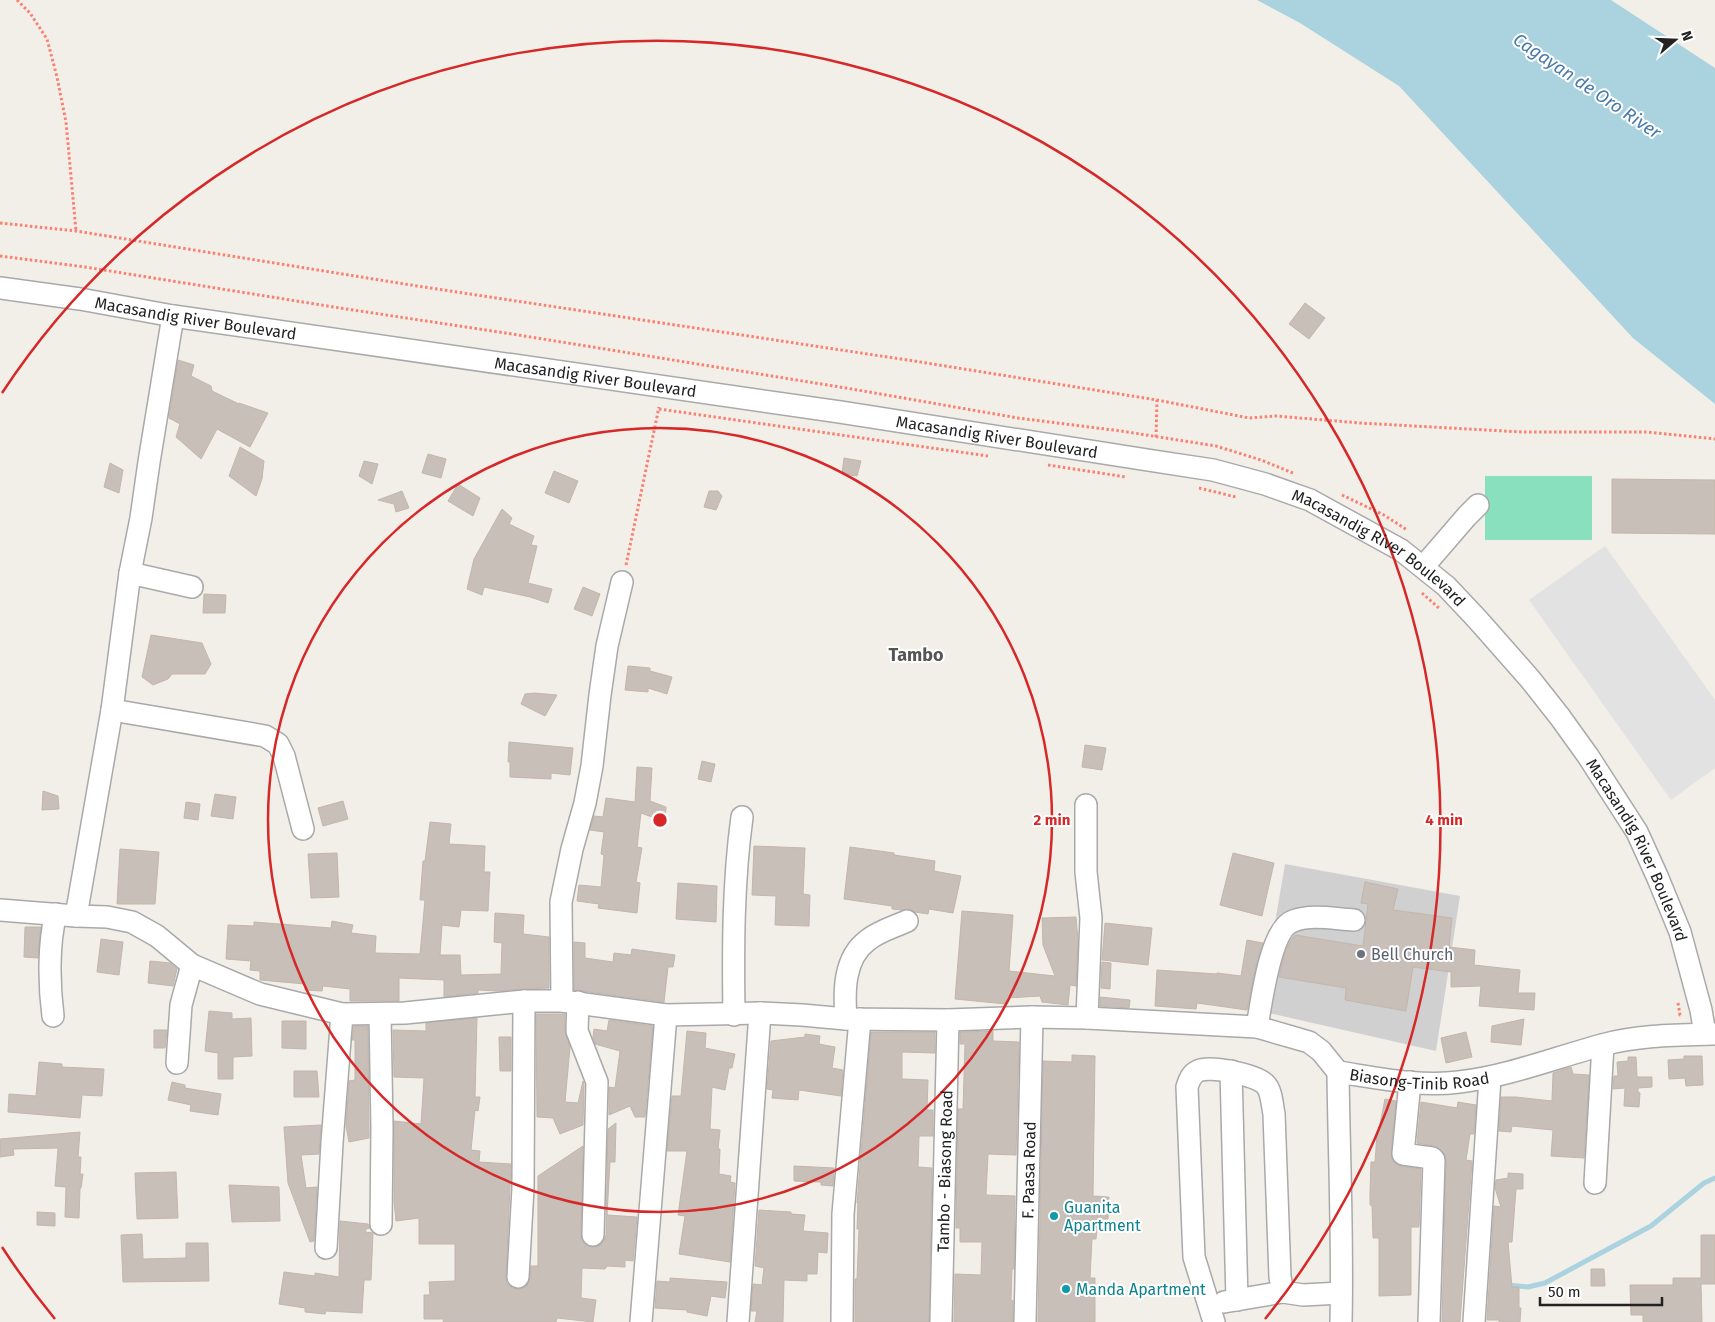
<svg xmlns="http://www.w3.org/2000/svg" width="1715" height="1322" font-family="'Fira Sans',sans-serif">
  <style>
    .religious { fill: #d0d0d0 }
    .pitch { fill: #88e0be }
    .parking { fill: #e2e2e2 }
    .water { fill: #aad3df }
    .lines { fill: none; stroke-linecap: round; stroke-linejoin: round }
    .stream { stroke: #aad3df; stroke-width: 5 }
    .building { fill: #c7bfb8; stroke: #c4b6ab }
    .minor-casing { stroke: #a9a9a9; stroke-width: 24 }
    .path { stroke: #fa8072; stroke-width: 3; stroke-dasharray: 2.5 2.5; stroke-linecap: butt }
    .minor { stroke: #fff; stroke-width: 21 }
    .ring { fill: none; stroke: #d62828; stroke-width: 2.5 }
    .worship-dot { fill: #6b7280; stroke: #fff; stroke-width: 2 }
    .culture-dot { fill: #0f9aa8; stroke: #fff; stroke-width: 2 }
    .labels { text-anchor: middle; stroke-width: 4; stroke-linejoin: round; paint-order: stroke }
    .street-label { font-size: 16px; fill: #222; stroke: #fff }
    .worship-label { font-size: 16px; fill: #5b616d; stroke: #fff; text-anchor: start }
    .culture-label { font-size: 16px; fill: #0d838f; stroke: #fff; text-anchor: start }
    .water-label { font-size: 18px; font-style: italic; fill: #4a7aab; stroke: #fff }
    .neighbourhood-label { font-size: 18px; font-weight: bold; fill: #555; stroke: #fff }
    .centre { fill: #d62828; stroke: #fff; stroke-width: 2.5 }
    .ring-label { font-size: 15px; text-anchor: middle; font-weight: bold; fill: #d62828; stroke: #fff; stroke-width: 4; stroke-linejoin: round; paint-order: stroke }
  </style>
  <rect width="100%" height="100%" fill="#f2efe9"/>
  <path class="religious" d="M 1285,864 L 1460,896 L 1436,1051 L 1260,1011 Z"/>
  <path class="pitch" d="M 1485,476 L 1592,476 L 1592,540 L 1485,540 Z"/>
  <path class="parking" d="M 1605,546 L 1715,700 L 1715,768 L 1671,800 L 1529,600 Z"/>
  <path class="water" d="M 1257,0 L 1611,0 L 1715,68 L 1715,404 L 1633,338 L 1399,86 L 1300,23 Z"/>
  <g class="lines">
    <path class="stream" d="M 1507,1285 L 1528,1287 L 1545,1283 L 1651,1226 L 1704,1183 L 1715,1178"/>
  </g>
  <path class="building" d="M 1305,303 L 1325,318 L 1309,339 L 1289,324 Z
    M 178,360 L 194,365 L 191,376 L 211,386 L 212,391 L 239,404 L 239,403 L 268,413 L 250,447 L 217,429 L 201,459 L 176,437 L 180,424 L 169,418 Z
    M 240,447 L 264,461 L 262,479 L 256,496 L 229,476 Z
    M 428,454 L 446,459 L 441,478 L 422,473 Z
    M 844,458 L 861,461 L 857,476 L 842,474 Z
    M 364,461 L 378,464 L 372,484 L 359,476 Z
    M 110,463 L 123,470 L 119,493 L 104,487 Z
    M 554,471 L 578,481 L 569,503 L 545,493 Z
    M 1612,479 L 1715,480 L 1715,534 L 1612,533 Z
    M 458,484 L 480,498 L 473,516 L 448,501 Z
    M 402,491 L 409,508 L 396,512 L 394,504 L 378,500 Z
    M 709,491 L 718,491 L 722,496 L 716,510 L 704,507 Z
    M 502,509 L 512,518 L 509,524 L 534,536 L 531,545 L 537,546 L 528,583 L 552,589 L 548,603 L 530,597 L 484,587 L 482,595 L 467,589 L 474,559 Z
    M 583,587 L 600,594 L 592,616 L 574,609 Z
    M 204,594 L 226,595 L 225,613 L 203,613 Z
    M 151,635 L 202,643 L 211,664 L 205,674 L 172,674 L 168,679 L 153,685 L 142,677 Z
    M 628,666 L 650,668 L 650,671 L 672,677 L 667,694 L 648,688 L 648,692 L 625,690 Z
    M 534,693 L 557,695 L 545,716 L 521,704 L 525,694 Z
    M 509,742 L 573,748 L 570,775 L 551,773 L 551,779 L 510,777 L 510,762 L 508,762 Z
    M 1085,745 L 1106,748 L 1102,770 L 1082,767 Z
    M 702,761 L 715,764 L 711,782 L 698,779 Z
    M 637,767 L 652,768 L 650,801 L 666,807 L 665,822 L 641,813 L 637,847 L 642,848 L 636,882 L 640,883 L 637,913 L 598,908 L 599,904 L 577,901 L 579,885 L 601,887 L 604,855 L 601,854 L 604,832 L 590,830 L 594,816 L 603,817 L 606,798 L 635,802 Z
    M 43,791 L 58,796 L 59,809 L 42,810 Z
    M 215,794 L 236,797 L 233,819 L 211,816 Z
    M 343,801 L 348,819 L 323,826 L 318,808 Z
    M 186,802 L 200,804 L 198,820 L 184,818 Z
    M 430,822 L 451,824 L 449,844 L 485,846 L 484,872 L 490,872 L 488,911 L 461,910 L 459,927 L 442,925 L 440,955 L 460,955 L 461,975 L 501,974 L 502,943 L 494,942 L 495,913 L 524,915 L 523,934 L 549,937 L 549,988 L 523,989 L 497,991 L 478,990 L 478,993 L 444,997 L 444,980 L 399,978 L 399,1001 L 350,1001 L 350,989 L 323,986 L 322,991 L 305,990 L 305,984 L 260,980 L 260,971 L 250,970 L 251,961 L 226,959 L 228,925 L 254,926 L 254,922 L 331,928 L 332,921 L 353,925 L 351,933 L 376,936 L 375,953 L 420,954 L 425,900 L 420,900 L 423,861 L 425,861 Z
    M 754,846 L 805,848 L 803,894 L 810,895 L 809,926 L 775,925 L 776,896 L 752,895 Z
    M 850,847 L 894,853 L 894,855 L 935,861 L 934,871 L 961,876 L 953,913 L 929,909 L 928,914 L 915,912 L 909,909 L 901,910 L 892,909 L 892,906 L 844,899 Z
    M 120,849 L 159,852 L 155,904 L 117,904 Z
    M 337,853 L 339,897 L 311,898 L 308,854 Z
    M 1233,853 L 1274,863 L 1262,916 L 1220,905 Z
    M 1365,882 L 1398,889 L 1393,910 L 1452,918 L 1449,947 L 1475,950 L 1474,965 L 1520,970 L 1518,993 L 1535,993 L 1534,1010 L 1479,1006 L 1481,986 L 1451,987 L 1451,972 L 1413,967 L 1406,1011 L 1345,1000 L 1346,988 L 1279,977 L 1284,956 L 1289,943 L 1295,935 L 1363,946 L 1368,904 L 1361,903 Z
    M 678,883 L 717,886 L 716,922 L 676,919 Z
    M 962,911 L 1013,915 L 1009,971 L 1055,976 L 1043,945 L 1042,918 L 1076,917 L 1078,941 L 1076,986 L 1070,985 L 1068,1005 L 1042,1002 L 1040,996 L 1007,998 L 1006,1004 L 955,999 Z
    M 1105,923 L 1152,928 L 1148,965 L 1102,960 Z
    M 25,927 L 41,927 L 38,958 L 24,957 Z
    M 101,939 L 123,942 L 119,975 L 97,972 Z
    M 1247,940 L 1263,943 L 1256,966 L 1247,1010 L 1197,1003 L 1196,1009 L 1155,1006 L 1157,970 L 1217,974 L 1217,973 L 1241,976 Z
    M 574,942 L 585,943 L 585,958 L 613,962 L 614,953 L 631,955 L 632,949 L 675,955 L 673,967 L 668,967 L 664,1002 L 574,990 Z
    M 150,961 L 170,963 L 177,969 L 173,986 L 148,983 Z
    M 1102,962 L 1111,963 L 1110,989 L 1101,988 Z
    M 1100,997 L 1130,1000 L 1129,1008 L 1100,1006 Z
    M 209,1011 L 232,1013 L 232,1019 L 251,1018 L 252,1056 L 233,1057 L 233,1079 L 218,1079 L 218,1053 L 205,1051 Z
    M 536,1014 L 565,1014 L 565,1031 L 570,1047 L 565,1102 L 578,1103 L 583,1081 L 584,1084 L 583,1125 L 560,1134 L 553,1118 L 537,1117 Z
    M 477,1018 L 475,1097 L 480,1097 L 478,1111 L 475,1110 L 471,1150 L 480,1151 L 479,1162 L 511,1164 L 506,1276 L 507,1283 L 512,1288 L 518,1289 L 524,1288 L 529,1283 L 530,1278 L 531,1266 L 538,1266 L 538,1176 L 583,1146 L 581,1235 L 582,1241 L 587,1246 L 592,1247 L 599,1246 L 603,1242 L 606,1235 L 608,1129 L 616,1123 L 615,1162 L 610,1162 L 607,1215 L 637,1217 L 633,1261 L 625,1260 L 625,1267 L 607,1266 L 605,1269 L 582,1268 L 581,1298 L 596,1300 L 593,1322 L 557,1318 L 556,1322 L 443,1322 L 444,1319 L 424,1319 L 424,1295 L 430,1295 L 429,1282 L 455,1281 L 455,1244 L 419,1244 L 419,1218 L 396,1221 L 394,1201 L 394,1121 L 421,1124 L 424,1078 L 394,1077 L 393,1030 L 426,1031 L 426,1023 Z
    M 1524,1019 L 1521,1045 L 1491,1042 L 1492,1026 Z
    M 609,1020 L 653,1026 L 645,1117 L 635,1117 L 630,1106 L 609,1115 L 609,1087 L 615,1088 L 620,1051 L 595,1044 L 593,1037 L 594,1029 L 607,1031 Z
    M 282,1021 L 306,1021 L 306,1049 L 282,1048 Z
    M 354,1026 L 368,1026 L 369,1138 L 349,1142 L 346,1126 L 349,1081 L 355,1080 L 355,1040 L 352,1040 Z
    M 154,1030 L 167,1030 L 165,1048 L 154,1048 Z
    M 687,1031 L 706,1033 L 705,1048 L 735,1054 L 732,1068 L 729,1068 L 725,1090 L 712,1087 L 710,1129 L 720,1130 L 718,1149 L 720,1149 L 719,1174 L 731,1176 L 730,1182 L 735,1183 L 730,1262 L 679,1254 L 685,1216 L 678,1215 L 687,1151 L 667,1151 L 672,1096 L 681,1096 Z
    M 993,1031 L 993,1041 L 1019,1042 L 1016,1155 L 988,1154 L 986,1195 L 1015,1196 L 1014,1269 L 1012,1269 L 1011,1300 L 1013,1301 L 1013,1322 L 954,1322 L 955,1274 L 981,1275 L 982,1242 L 960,1242 L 960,1228 L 956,1228 L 958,1109 L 963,1109 L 965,1044 L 960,1044 L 960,1032 Z
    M 871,1032 L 935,1032 L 935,1053 L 902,1052 L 902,1079 L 928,1080 L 927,1110 L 933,1110 L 933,1136 L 919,1136 L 918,1167 L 932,1168 L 929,1322 L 855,1322 L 855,1279 L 857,1279 L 859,1229 L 857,1229 L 858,1203 L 857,1203 Z
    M 1466,1032 L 1472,1057 L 1446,1063 L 1441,1038 Z
    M 805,1034 L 820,1036 L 819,1044 L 835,1047 L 832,1068 L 843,1070 L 841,1096 L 799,1090 L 798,1100 L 772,1098 L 773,1090 L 767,1089 L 771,1041 L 805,1037 Z
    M 499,1037 L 511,1037 L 511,1071 L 500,1071 Z
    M 1072,1055 L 1095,1056 L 1093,1196 L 1109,1197 L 1108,1219 L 1098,1219 L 1096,1239 L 1092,1239 L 1090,1278 L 1095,1278 L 1095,1322 L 1038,1322 L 1043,1061 L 1072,1062 Z
    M 1684,1056 L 1702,1056 L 1703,1085 L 1686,1086 L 1685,1078 L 1669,1079 L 1668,1060 L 1684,1059 Z
    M 1628,1057 L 1636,1057 L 1637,1077 L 1652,1077 L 1652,1087 L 1638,1088 L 1638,1092 L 1640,1093 L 1639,1107 L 1624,1106 L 1625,1088 L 1613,1089 L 1614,1076 L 1618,1076 L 1617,1062 L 1628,1061 Z
    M 39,1062 L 62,1064 L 62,1067 L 104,1069 L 102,1096 L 82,1095 L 80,1118 L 8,1112 L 9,1094 L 36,1096 Z
    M 1571,1067 L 1573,1074 L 1589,1075 L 1584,1158 L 1551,1156 L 1553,1130 L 1512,1126 L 1511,1132 L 1499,1131 L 1501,1097 L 1516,1097 L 1552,1101 L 1553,1073 Z
    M 294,1071 L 317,1071 L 319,1097 L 294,1097 Z
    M 172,1082 L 185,1085 L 185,1088 L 221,1094 L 218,1115 L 190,1111 L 191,1105 L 168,1100 Z
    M 1385,1099 L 1396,1101 L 1391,1153 L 1392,1159 L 1396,1164 L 1401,1166 L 1421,1169 L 1419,1227 L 1411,1227 L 1411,1295 L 1379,1296 L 1379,1238 L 1373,1238 L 1372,1206 L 1370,1205 L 1370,1192 L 1371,1162 L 1375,1162 L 1377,1134 L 1378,1134 Z
    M 1421,1102 L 1457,1108 L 1458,1102 L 1476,1105 L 1474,1134 L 1470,1134 L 1466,1160 L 1472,1161 L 1460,1322 L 1442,1322 L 1446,1160 L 1445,1155 L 1440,1149 L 1434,1146 L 1417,1143 Z
    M 321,1125 L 319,1154 L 301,1155 L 306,1188 L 317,1187 L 314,1241 L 310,1242 L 288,1183 L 284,1127 Z
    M 80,1132 L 78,1157 L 81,1157 L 80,1174 L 83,1174 L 81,1188 L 80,1188 L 79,1218 L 65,1217 L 66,1187 L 55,1186 L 58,1148 L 13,1149 L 14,1155 L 0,1157 L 0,1139 Z
    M 794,1166 L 834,1168 L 833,1186 L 821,1185 L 821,1182 L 794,1181 Z
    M 176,1172 L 178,1218 L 137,1219 L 135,1173 Z
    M 1508,1173 L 1523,1174 L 1523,1189 L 1516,1189 L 1512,1242 L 1508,1242 L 1512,1287 L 1519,1287 L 1519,1308 L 1521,1308 L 1520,1322 L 1499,1322 L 1499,1320 L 1487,1320 L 1494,1206 L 1501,1207 L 1495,1188 L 1496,1180 L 1508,1178 Z
    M 229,1185 L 279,1187 L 280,1221 L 232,1222 Z
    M 759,1210 L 791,1212 L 791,1214 L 805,1215 L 803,1231 L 828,1233 L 827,1253 L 818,1252 L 817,1274 L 807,1274 L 807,1281 L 784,1280 L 783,1322 L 755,1322 L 757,1311 L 751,1311 L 753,1284 L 762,1285 L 764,1268 L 755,1266 Z
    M 37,1212 L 55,1213 L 55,1226 L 37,1225 Z
    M 340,1221 L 368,1224 L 370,1228 L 366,1229 L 365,1232 L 373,1233 L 371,1280 L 364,1280 L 362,1313 L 326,1311 L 325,1314 L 305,1312 L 305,1308 L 279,1304 L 284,1272 L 315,1276 L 315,1273 L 339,1277 Z
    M 142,1234 L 143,1259 L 186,1258 L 186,1243 L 208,1243 L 209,1281 L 123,1282 L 121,1235 Z
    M 1701,1235 L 1715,1235 L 1715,1284 L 1701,1284 L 1702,1322 L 1643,1322 L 1643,1315 L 1631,1315 L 1630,1285 L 1673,1285 L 1673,1278 L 1701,1278 Z
    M 1591,1269 L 1604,1269 L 1605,1286 L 1591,1286 Z
    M 670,1278 L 727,1282 L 725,1298 L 711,1296 L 707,1316 L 687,1312 L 687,1310 L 655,1308 L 657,1281 L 670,1282 Z"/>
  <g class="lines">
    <defs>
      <g id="minor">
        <path id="s1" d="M 0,288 L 80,299 L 173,316 L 840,412 L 1154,461 L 1213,470 L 1265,484 L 1310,500 L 1401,550 L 1446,586 L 1478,620 L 1530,679 L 1560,717 L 1588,756 L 1637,832 L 1657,876 L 1680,932 L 1701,1010 L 1705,1034"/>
        <path d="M 1423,567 L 1467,516 L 1478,505"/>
        <path d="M 130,573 L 192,587"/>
        <path d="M 112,710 L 265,736 L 278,744 L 284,756 L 303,829"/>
        <path d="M 1086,805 L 1086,872 L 1091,918 L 1087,1018"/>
        <path d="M 0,910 L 76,916 L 107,917 L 132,922 L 157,936 L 192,965 L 260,994 L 342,1014 L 405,1013 L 524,1001 L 562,1001 L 666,1015 L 760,1013 L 802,1015 L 846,1019 L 948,1020 L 1032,1017 L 1087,1018 L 1257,1027 L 1309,1042 L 1321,1051 L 1338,1072"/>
        <path d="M 76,916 L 112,710 L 130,573 L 141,518 L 149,462 L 173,316"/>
        <path d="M 562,1001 L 561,902 L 572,849 L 585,803 L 592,766 L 600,695 L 607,646 L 622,582"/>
        <path d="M 578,1002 L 577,1031 L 597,1082 L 593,1235"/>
        <path d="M 380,1014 L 382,1128 L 381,1224"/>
        <path d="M 734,1015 C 733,948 733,883 742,817"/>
        <path d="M 53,1016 C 49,986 48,943 56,914"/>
        <path d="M 846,1019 C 844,993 843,958 868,940 C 879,931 894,927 907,921"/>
        <path d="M 1257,1027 C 1261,1005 1270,929 1293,921 C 1312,914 1334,919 1354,920"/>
        <path d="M 177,1063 L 181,1005 L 192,965"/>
        <path d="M 1231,1071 L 1237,1300"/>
        <path id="s2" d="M 1338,1072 C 1378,1078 1419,1087 1459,1082 C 1509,1076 1554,1058 1602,1045 C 1638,1035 1678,1035 1715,1034"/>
        <path d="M 1338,1072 C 1339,1156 1343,1239 1341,1322"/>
        <path d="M 1410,1082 L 1403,1154 L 1432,1158 L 1434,1160 L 1429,1322"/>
        <path d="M 1595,1183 L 1603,1045"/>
        <path d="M 326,1248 L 332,1143 L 342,1014"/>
        <path d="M 518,1277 L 523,1188 L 524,1001"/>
        <path d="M 1224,1302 L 1283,1292"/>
        <path d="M 641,1322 L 666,1015"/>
        <path d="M 738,1322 L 760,1013"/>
        <path d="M 842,1322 L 843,1214 L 860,1019"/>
        <path id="s3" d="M 941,1322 L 948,1020"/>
        <path id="s4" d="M 1025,1322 L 1032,1017"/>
        <path d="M 1214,1322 L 1194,1257 L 1187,1087 C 1189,1081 1191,1074 1198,1071 C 1211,1065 1255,1075 1265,1084 C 1272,1091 1272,1105 1274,1114 L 1280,1277 L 1283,1292 L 1303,1295 L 1341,1293"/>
        <path d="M 1474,1322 L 1490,1078"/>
      </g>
    </defs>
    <use href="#minor" class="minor-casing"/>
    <path class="path" d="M 17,0 L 30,13 L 47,39 L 57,77 L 66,122 L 76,231
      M 0,223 L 76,231 L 417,286 L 914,361 L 1157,400 L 1249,418 L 1276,416 L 1360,423 L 1522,432 L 1647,432 L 1715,439
      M 0,256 L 85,267 L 340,308 L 512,334 L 846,388 L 1018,418 L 1121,431 L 1216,446 L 1261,460 L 1293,473
      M 659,409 L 988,456
      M 1156,437 L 1157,400
      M 1048,465 L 1126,477
      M 1199,488 L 1236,497
      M 1342,495 L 1384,515 L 1407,530
      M 626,565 L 659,407
      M 1422,593 L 1440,609
      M 1678,1003 L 1680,1015 L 1682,1015"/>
    <use href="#minor" class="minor"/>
  </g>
  <g class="ring">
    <circle cx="660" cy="820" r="392"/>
    <path d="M55 1319A784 784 0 0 1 2 1247M2 393A784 784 0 1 1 1265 1319"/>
  </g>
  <circle class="worship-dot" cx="1361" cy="954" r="5"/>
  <g class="culture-dot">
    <circle cx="1054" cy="1216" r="5"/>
    <circle cx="1066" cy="1289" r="5"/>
  </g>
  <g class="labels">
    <g class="street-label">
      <text dy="6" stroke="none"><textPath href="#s1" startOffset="198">Macasandig River Boulevard</textPath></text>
      <text dy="6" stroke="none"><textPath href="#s1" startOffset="602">Macasandig River Boulevard</textPath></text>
      <text dy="6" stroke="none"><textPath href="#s1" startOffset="1008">Macasandig River Boulevard</textPath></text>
      <text dy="6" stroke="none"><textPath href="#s1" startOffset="1412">Macasandig River Boulevard</textPath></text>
      <text dy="6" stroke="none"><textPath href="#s1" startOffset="1818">Macasandig River Boulevard</textPath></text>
      <text dy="6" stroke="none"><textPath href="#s2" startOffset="82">Biasong-Tinib Road</textPath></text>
      <text dy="6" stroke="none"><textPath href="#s4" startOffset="152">F. Paasa Road</textPath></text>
      <text dy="6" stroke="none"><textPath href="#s3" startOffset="151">Tambo - Biasong Road</textPath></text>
    </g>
    <g class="worship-label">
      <text x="1371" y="960">Bell Church</text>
    </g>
    <g class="culture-label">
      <text x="1064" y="1213">Guanita<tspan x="1064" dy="18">Apartment</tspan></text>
      <text x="1076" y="1295">Manda Apartment</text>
    </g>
    <g class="water-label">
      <text transform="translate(1587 86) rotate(34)" y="6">Cagayan de Oro River</text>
    </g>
    <g class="neighbourhood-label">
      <text x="916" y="661">Tambo</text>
    </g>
  </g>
  <circle cx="660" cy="820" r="8" class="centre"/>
  <g class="ring-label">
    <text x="1052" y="825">2 min</text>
    <text x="1444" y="825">4 min</text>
  </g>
  <g transform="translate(1675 40) rotate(71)" stroke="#ffffff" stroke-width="4" paint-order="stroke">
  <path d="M0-4L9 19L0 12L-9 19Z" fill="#222222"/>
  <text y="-8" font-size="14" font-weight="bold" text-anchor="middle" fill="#222222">N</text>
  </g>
  <path d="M1540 1297v8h122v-8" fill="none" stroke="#222222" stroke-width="2.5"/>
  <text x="1548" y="1297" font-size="15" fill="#222222" stroke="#ffffff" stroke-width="4" paint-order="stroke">50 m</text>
</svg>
